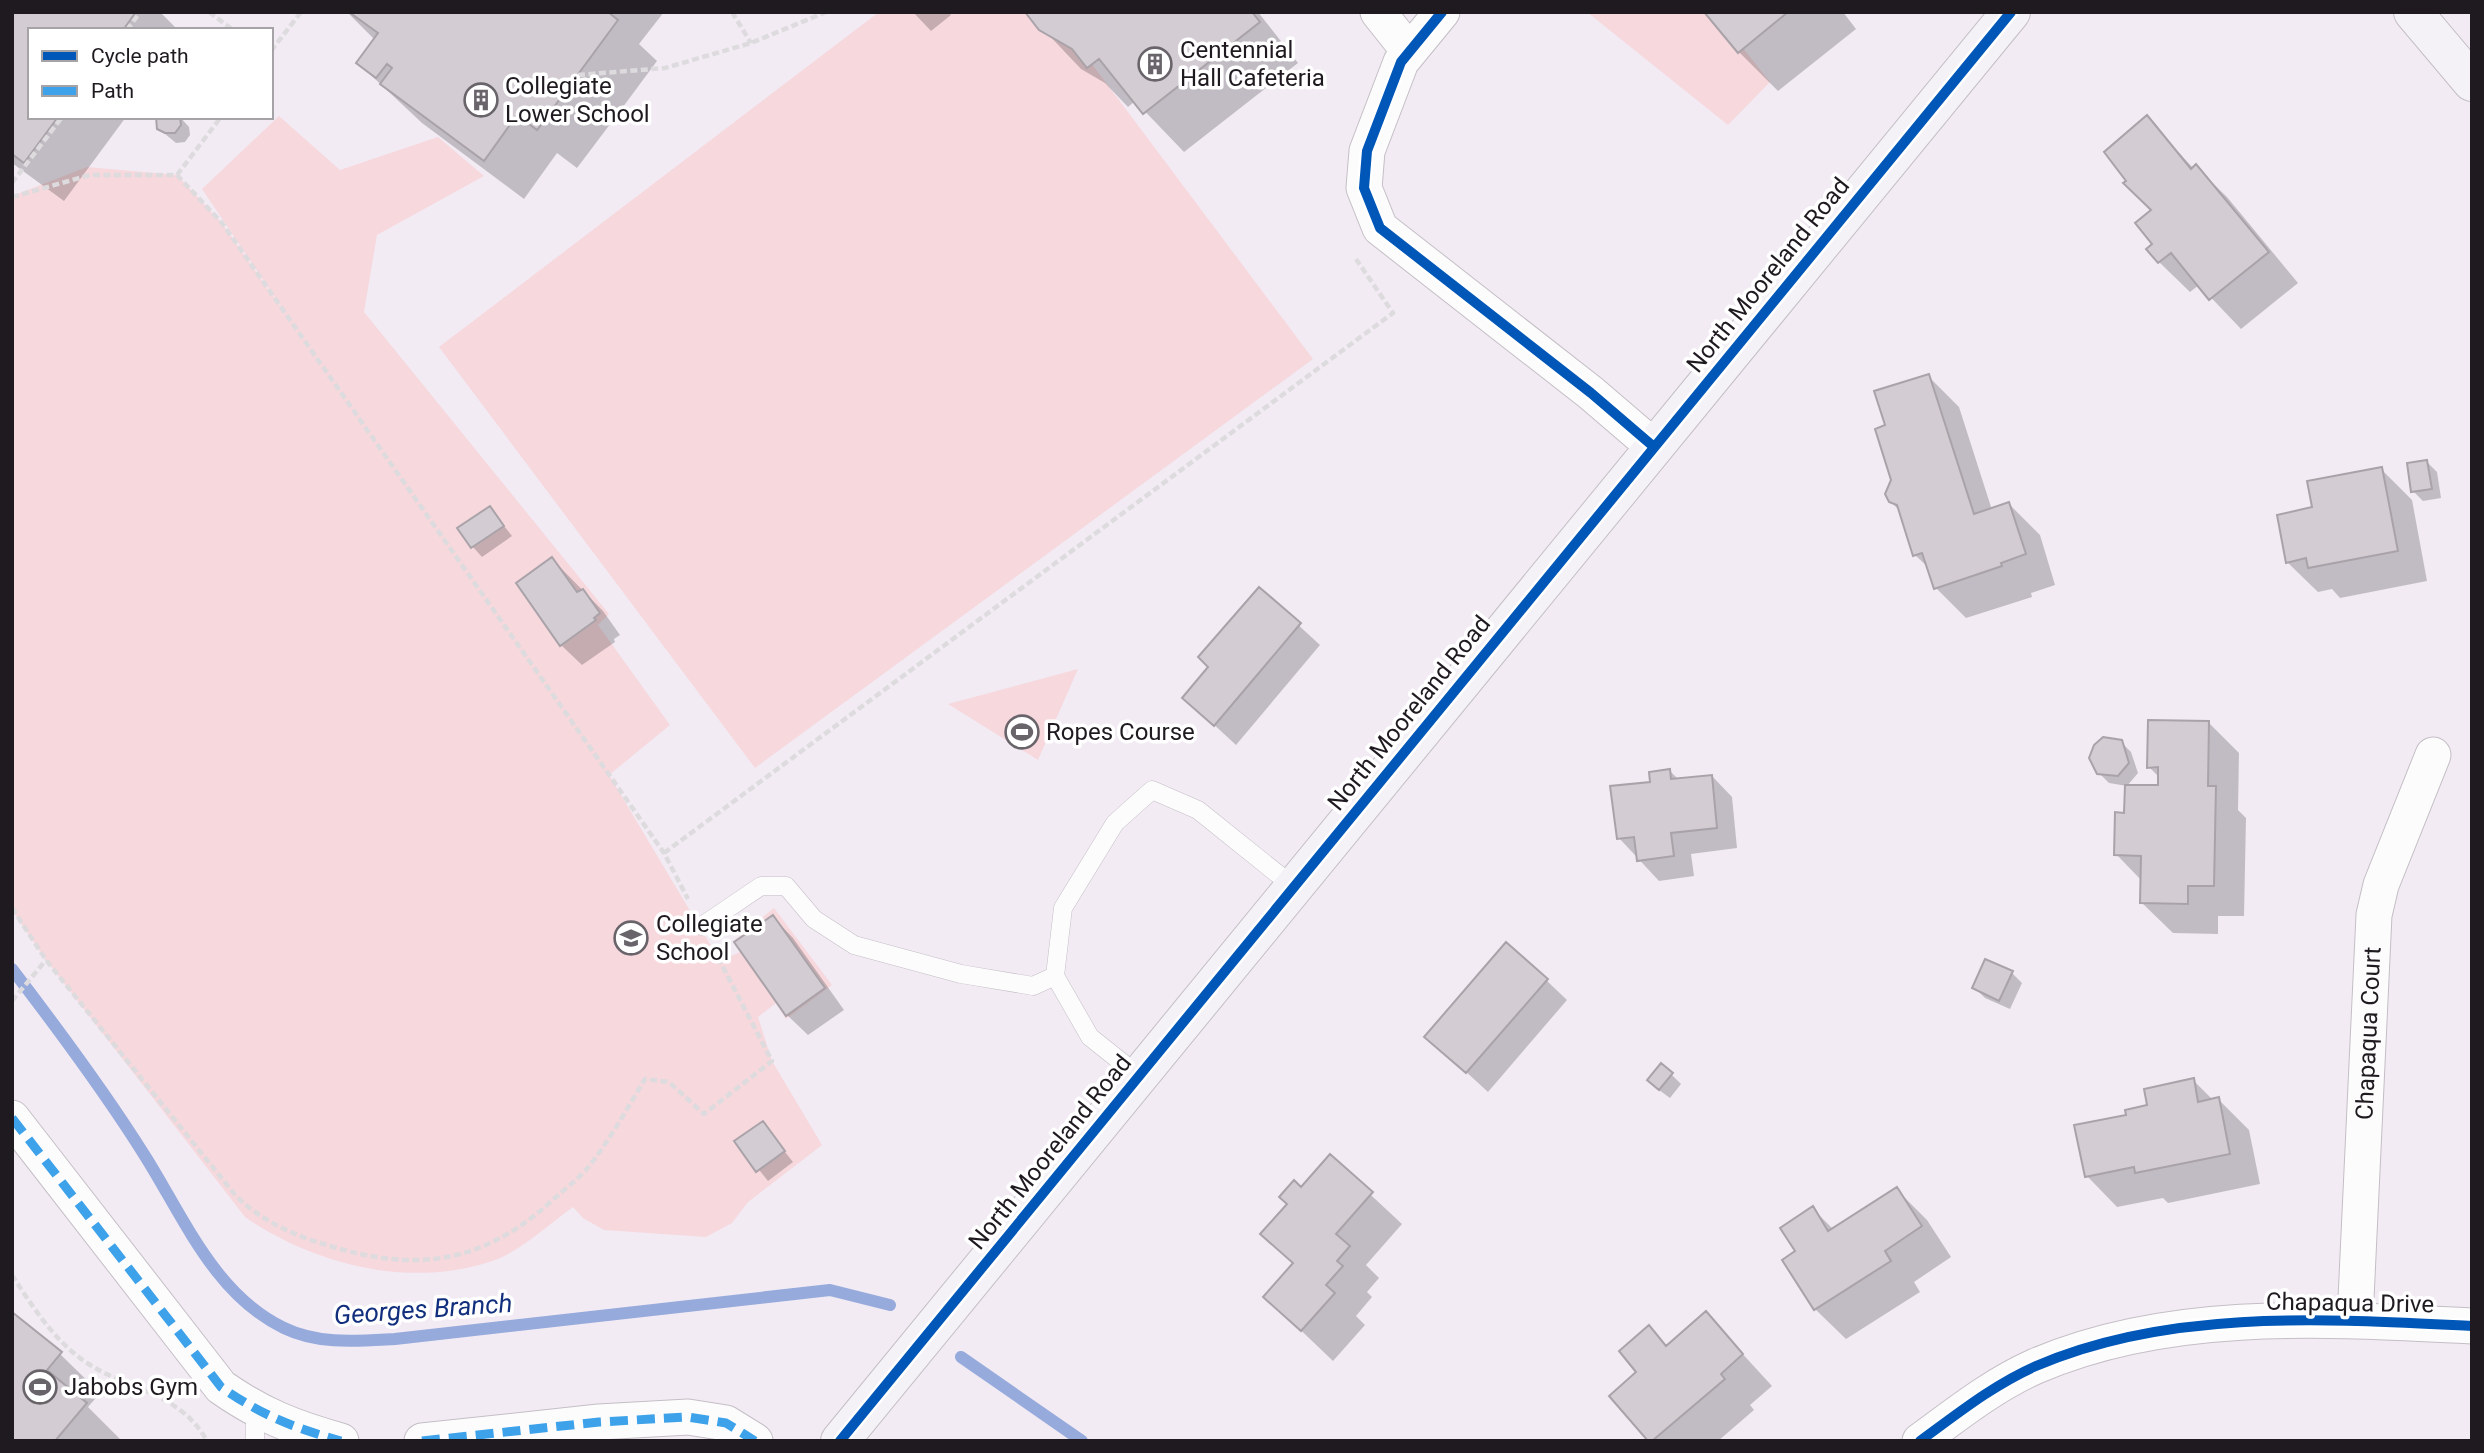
<svg xmlns="http://www.w3.org/2000/svg" width="2484" height="1453" font-family="Roboto,sans-serif">
  <style>
    .green { fill: #f6d8dd }
    .shadow { fill: #0003 }
    .lines { fill: none; stroke-linecap: round; stroke-linejoin: round }
    .stream { stroke: #96aadc; stroke-width: 12 }
    .building { fill: #d3ccd2; stroke: #a9a3a9; stroke-width: 2 }
    .lane-casing { stroke: #c4bec5; stroke-width: 19 }
    .street-casing { stroke: #c4bec5; stroke-width: 37 }
    .secondary-casing { stroke: #c4bec5; stroke-width: 40 }
    .path { stroke: #dddbdd; stroke-width: 4.5; stroke-dasharray: 7 3.5; stroke-linecap: butt }
    .lane { stroke: #fdfcfd; stroke-width: 18 }
    .street { stroke: #fdfcfd; stroke-width: 35 }
    .secondary { stroke: #f4f2f7; stroke-width: 38 }
    .quiet { stroke: #3da2ea; stroke-width: 9; stroke-dasharray: 18 9; stroke-linecap: butt }
    .cycleway-casing { stroke: #fff; stroke-width: 15 }
    .cycleway { stroke: #0057b8; stroke-width: 10 }
    .labels { text-anchor: middle; stroke-width: 7; stroke-linejoin: round; paint-order: stroke }
    .poi-label { font-size: 24px; fill: #1f1a20; stroke: #fff; text-anchor: start }
    .street-label { font-size: 24px; fill: #1f1a20; stroke: #fff }
    .water-label { font-size: 26px; font-style: italic; fill: #112f7d; stroke: #fff }
  </style>
  <rect width="100%" height="100%" fill="#f2ebf4"/>
  <path class="green" d="M 879,12 L 1053,12 L 1313,359 L 755,768 L 439,347 Z
    M 1587,12 L 1714,12 L 1770,82 L 1728,125 Z
    M 279,116 L 340,170 L 438,137 L 484,176 L 377,235 L 364,312 L 609,614 L 598,625 L 670,725 L 609,775 L 720,961 L 740,952 L 735,940 L 774,908 L 832,985 L 786,1019 L 776,1003 L 758,1017 L 772,1061 L 822,1145 L 748,1202 L 732,1223 L 706,1237 L 604,1230 L 583,1218 L 573,1207 C 552,1222 521,1250 498,1259 C 414,1290 317,1266 245,1217 L 46,960 L 12,910 L 12,196 L 87,167 L 177,175 L 222,223 L 292,323 L 202,189 Z
    M 1078,669 L 1038,760 L 948,704 Z"/>
  <path class="shadow" d="M 12,12 L 160,12 L 178,30 L 30,30 L 30,117 L 126,117 L 64,201 L 12,163 Z
    M 347,12 L 664,12 L 639,44 L 657,61 L 617,115 L 577,168 L 557,153 L 524,199 L 422,123 L 358,63 L 375,40 Z
    M 913,12 L 949,12 L 951,15 L 931,31 Z
    M 1027,12 L 1258,12 L 1298,63 L 1184,152 L 1135,101 L 1128,107 L 1105,83 L 1081,69 Z
    M 1707,12 L 1843,12 L 1856,29 L 1778,91 L 1739,52 Z
    M 180,117 L 189,127 L 190,135 L 185,142 L 176,143 L 159,129 Z
    M 2147,118 L 2194,169 L 2196,167 L 2227,197 L 2298,283 L 2241,329 L 2199,285 L 2190,292 L 2159,262 L 2154,244 Z
    M 1928,376 L 1959,407 L 1992,510 L 2009,504 L 2040,535 L 2055,585 L 2031,593 L 2032,597 L 1966,618 L 1936,588 L 1930,569 L 1915,555 L 1901,512 L 1890,501 L 1893,480 L 1887,427 Z
    M 2427,462 L 2437,472 L 2441,498 L 2423,501 L 2413,491 Z
    M 2381,469 L 2412,500 L 2427,581 L 2340,598 L 2332,589 L 2318,592 L 2287,562 L 2314,508 Z
    M 490,508 L 512,536 L 482,557 L 473,547 Z
    M 552,559 L 603,611 L 620,635 L 614,639 L 615,642 L 582,665 L 561,645 Z
    M 1259,589 L 1320,645 L 1236,745 L 1185,698 L 1210,667 Z
    M 2209,723 L 2239,753 L 2238,810 L 2246,818 L 2244,916 L 2218,916 L 2218,934 L 2173,933 L 2142,903 L 2142,881 L 2116,854 L 2126,814 L 2160,787 L 2160,778 L 2149,767 Z
    M 2121,742 L 2131,752 L 2138,773 L 2127,786 L 2109,783 L 2098,772 Z
    M 1670,771 L 1679,780 L 1712,776 L 1732,797 L 1737,848 L 1691,854 L 1694,876 L 1659,881 L 1619,838 L 1652,784 Z
    M 773,917 L 793,938 L 844,1010 L 808,1035 L 787,1015 Z
    M 2012,973 L 2022,983 L 2010,1009 L 1985,998 L 1975,988 Z
    M 1546,980 L 1567,1000 L 1488,1092 L 1427,1036 Z
    M 1671,1074 L 1681,1084 L 1670,1098 L 1659,1090 Z
    M 2193,1080 L 2213,1100 L 2218,1099 L 2249,1130 L 2260,1184 L 2168,1203 L 2163,1198 L 2117,1207 L 2087,1176 L 2128,1116 Z
    M 762,1123 L 793,1162 L 768,1181 L 736,1141 Z
    M 1330,1157 L 1402,1224 L 1366,1265 L 1379,1278 L 1367,1292 L 1372,1297 L 1356,1316 L 1365,1325 L 1333,1361 L 1266,1297 L 1294,1265 L 1263,1234 Z
    M 1896,1189 L 1927,1220 L 1951,1257 L 1914,1282 L 1920,1292 L 1846,1339 L 1815,1309 L 1798,1251 L 1813,1209 L 1834,1230 Z
    M 12,1314 L 60,1354 L 100,1393 L 88,1407 L 122,1441 L 12,1441 Z
    M 1706,1314 L 1772,1386 L 1750,1405 L 1754,1410 L 1718,1441 L 1650,1441 L 1649,1328 L 1668,1347 Z"/>
  <g class="lines">
    <path class="stream" d="M 12,969 C 58,1029 105,1092 145,1156 C 184,1218 215,1295 284,1328 C 319,1345 358,1341 395,1339 L 830,1290 L 890,1305
      M 961,1357 L 1082,1441"/>
  </g>
  <path class="building" d="M 12,12 L 136,12 L 123,30 L 30,30 L 30,117 L 58,117 L 24,163 L 12,154 Z
    M 349,12 L 608,12 L 618,20 L 537,130 L 517,115 L 484,161 L 380,84 L 392,68 L 387,64 L 376,78 L 356,63 L 378,33 Z
    M 1025,12 L 1252,12 L 1260,22 L 1143,114 L 1099,59 L 1087,68 L 1072,49 L 1039,30 Z
    M 1704,12 L 1788,12 L 1738,53 Z
    M 2147,115 L 2191,169 L 2196,164 L 2269,252 L 2209,300 L 2171,253 L 2158,263 L 2146,249 L 2152,244 L 2135,223 L 2151,210 L 2123,183 L 2126,181 L 2104,152 Z
    M 156,117 L 180,117 L 181,125 L 175,133 L 165,133 L 157,129 Z
    M 1929,374 L 1974,514 L 2009,502 L 2026,554 L 2001,563 L 2002,566 L 1934,589 L 1922,553 L 1913,556 L 1897,505 L 1889,502 L 1885,494 L 1891,480 L 1875,429 L 1885,425 L 1874,391 Z
    M 2427,460 L 2432,489 L 2411,492 L 2407,463 Z
    M 2382,467 L 2398,551 L 2308,568 L 2306,558 L 2286,563 L 2277,515 L 2312,507 L 2307,481 Z
    M 490,506 L 504,526 L 471,548 L 457,528 Z
    M 552,557 L 577,592 L 583,589 L 600,613 L 594,618 L 596,620 L 560,646 L 516,583 Z
    M 1259,587 L 1301,623 L 1214,726 L 1182,698 L 1208,667 L 1198,657 Z
    M 2148,720 L 2209,721 L 2208,786 L 2216,786 L 2214,886 L 2188,886 L 2188,904 L 2140,903 L 2141,856 L 2114,855 L 2115,812 L 2124,813 L 2125,785 L 2158,785 L 2158,767 L 2147,768 Z
    M 2103,737 L 2122,740 L 2129,763 L 2118,776 L 2097,774 L 2089,758 L 2094,745 Z
    M 1670,769 L 1671,779 L 1712,775 L 1717,828 L 1671,833 L 1674,856 L 1637,861 L 1634,837 L 1617,839 L 1610,786 L 1650,782 L 1649,772 Z
    M 773,915 L 825,988 L 786,1016 L 734,942 Z
    M 1506,942 L 1548,979 L 1466,1073 L 1424,1037 Z
    M 1985,959 L 2013,971 L 1999,1001 L 1972,988 Z
    M 1661,1063 L 1673,1073 L 1659,1090 L 1647,1080 Z
    M 2194,1078 L 2198,1102 L 2219,1097 L 2230,1154 L 2135,1173 L 2134,1167 L 2085,1177 L 2074,1125 L 2126,1115 L 2125,1110 L 2147,1105 L 2144,1089 Z
    M 763,1121 L 785,1151 L 756,1172 L 734,1141 Z
    M 1330,1154 L 1373,1192 L 1336,1234 L 1350,1246 L 1337,1261 L 1343,1266 L 1326,1285 L 1335,1293 L 1301,1331 L 1263,1297 L 1293,1263 L 1260,1234 L 1287,1204 L 1279,1197 L 1294,1180 L 1301,1187 Z
    M 1897,1187 L 1922,1226 L 1885,1251 L 1891,1261 L 1814,1310 L 1782,1260 L 1795,1251 L 1780,1228 L 1813,1206 L 1828,1231 Z
    M 1706,1311 L 1743,1354 L 1721,1374 L 1725,1379 L 1652,1441 L 1648,1441 L 1609,1396 L 1636,1372 L 1619,1351 L 1649,1325 L 1666,1346 Z
    M 12,1312 L 62,1352 L 47,1370 L 87,1403 L 55,1441 L 12,1441 Z"/>
  <g class="lines">
    <defs>
      <path id="lane" d="M 702,926 L 761,886 L 786,886 L 814,919 L 854,945 L 961,974 L 1033,986 L 1055,976
        M 1139,1076 L 1090,1037 L 1055,976 L 1063,908 L 1115,823 L 1152,790 L 1198,810 L 1294,887
        M 255,1441 L 255,1411"/>
      <g id="street">
        <path d="M 1378,12 L 1409,51"/>
        <path d="M 1442,12 L 1401,62 L 1367,151 L 1364,188 L 1380,228 L 1591,393 L 1654,447"/>
        <path d="M 12,1118 L 221,1387 C 261,1415 294,1428 341,1441"/>
        <path id="s1" d="M 2355,1320 L 2374,915 L 2381,885 L 2433,755"/>
        <path d="M 422,1441 L 599,1422 L 688,1417 L 726,1423 L 755,1441"/>
        <path d="M 1920,1441 C 1957,1414 1993,1385 2036,1366 C 2170,1308 2329,1319 2472,1326"/>
      </g>
      <path id="secondary" d="M 2413,12 L 2472,82
        M 840,1441 L 2011,12"/>
    </defs>
    <use href="#lane" class="lane-casing"/>
    <use href="#street" class="street-casing"/>
    <use href="#secondary" class="secondary-casing"/>
    <path class="path" d="M 209,12 L 233,30
      M 732,12 L 751,43
      M 127,30 L 140,12
      M 271,51 L 301,12
      M 578,75 L 665,68 L 751,43 L 826,12
      M 177,175 L 221,117
      M 12,183 L 62,117
      M 12,197 L 90,175 L 177,175 L 222,223 L 664,853 L 688,899
      M 664,853 L 1393,313 L 1356,259
      M 12,908 L 46,960 L 236,1196 C 266,1225 303,1239 344,1250 C 429,1273 491,1257 555,1198 C 567,1187 581,1177 590,1165 C 611,1138 628,1107 645,1079 L 669,1082 L 704,1114 L 772,1061 L 714,950
      M 12,1001 L 46,960
      M 12,1275 C 32,1306 54,1340 84,1361 C 128,1391 179,1391 207,1441"/>
    <use href="#lane" class="lane"/>
    <use href="#street" class="street"/>
    <use href="#secondary" class="secondary"/>
    <path class="quiet" d="M 12,1118 L 221,1387 C 261,1415 294,1428 341,1441
      M 422,1441 L 599,1422 L 688,1417 L 726,1423 L 755,1441"/>
    <defs>
      <path id="cycleway" d="M 1442,12 L 1401,62 L 1367,151 L 1364,188 L 1380,228 L 1591,393 L 1654,447
        M 840,1441 L 2011,12
        M 1920,1441 C 1957,1414 1993,1385 2036,1366 C 2170,1308 2329,1319 2472,1326"/>
    </defs>
    <use href="#cycleway" class="cycleway-casing"/>
    <use href="#cycleway" class="cycleway"/>
  </g>
  <defs>
    <symbol id="building-ring" viewBox="-11 -11 22 22"><circle r="9.5" fill="#fff" stroke="#69636a" stroke-width="1.5"/><path d="M-4-6H4V6H1V3H-1V6H-4ZM-2.5-4.3h1.7v1.8h-1.7ZM.8-4.3h1.7v1.8H.8ZM-2.5-1h1.7V.8h-1.7ZM.8-1h1.7V.8H.8Z" fill="#69636a"/></symbol>
    <symbol id="stadium-ring" viewBox="-11 -11 22 22"><circle r="9.5" fill="#fff" stroke="#69636a" stroke-width="1.5"/><path d="M0-5a6.5 5 0 1 0 0 10a6.5 5 0 1 0 0-10ZM-3.5-1.8h7v3.6h-7Z" fill="#69636a"/></symbol>
    <symbol id="school-ring" viewBox="-11 -11 22 22"><circle r="9.5" fill="#fff" stroke="#69636a" stroke-width="1.5"/><path d="M0-5L7-2L0 1L-7-2ZM-4 1L0 2.5L4 1V4Q0 6-4 4Z" fill="#69636a"/></symbol>
  </defs>
  <g fill-rule="evenodd">
    <use href="#building-ring" x="1136" y="45" width="38" height="38"/>
    <use href="#building-ring" x="462" y="81" width="38" height="38"/>
    <use href="#stadium-ring" x="1003" y="713" width="38" height="38"/>
    <use href="#school-ring" x="612" y="919" width="38" height="38"/>
    <use href="#stadium-ring" x="21" y="1368" width="38" height="38"/>
  </g>
  <g class="labels">
    <g class="poi-label">
      <text x="1180" y="58">Centennial<tspan x="1180" dy="28">Hall Cafeteria</tspan></text>
      <text x="505" y="94">Collegiate<tspan x="505" dy="28">Lower School</tspan></text>
      <text x="1046" y="740">Ropes Course</text>
      <text x="656" y="932">Collegiate<tspan x="656" dy="28">School</tspan></text>
      <text x="64" y="1395">Jabobs Gym</text>
    </g>
    <g class="street-label">
      <text transform="translate(1768 275) rotate(-51)" y="8">North Mooreland Road</text>
      <text transform="translate(1409 713) rotate(-51)" y="8">North Mooreland Road</text>
      <text dy="8" stroke="none"><textPath href="#s1" startOffset="287">Chapaqua Court</textPath></text>
      <text transform="translate(1050 1152) rotate(-51)" y="8">North Mooreland Road</text>
      <text transform="translate(2350 1303) rotate(1)" y="8">Chapaqua Drive</text>
    </g>
    <g class="water-label">
      <text transform="translate(423 1309) rotate(-4)" y="9">Georges Branch</text>
    </g>
  </g>
  <rect width="2484" height="1453" fill="none" stroke="#1f1a20" stroke-width="28"/>
  <rect x="28" y="28" width="245" height="91" fill="#ffffff" stroke="#a5a3a6" stroke-width="2"/>
  <rect x="42" y="51" width="35" height="10" fill="#0057b8" stroke="#a5a3a6" stroke-width="2"/>
  <text x="91" y="63" font-size="21" fill="#1f1a20">Cycle path</text>
  <rect x="42" y="86" width="35" height="10" fill="#3da2ea" stroke="#a5a3a6" stroke-width="2"/>
  <text x="91" y="98" font-size="21" fill="#1f1a20">Path</text>
</svg>
